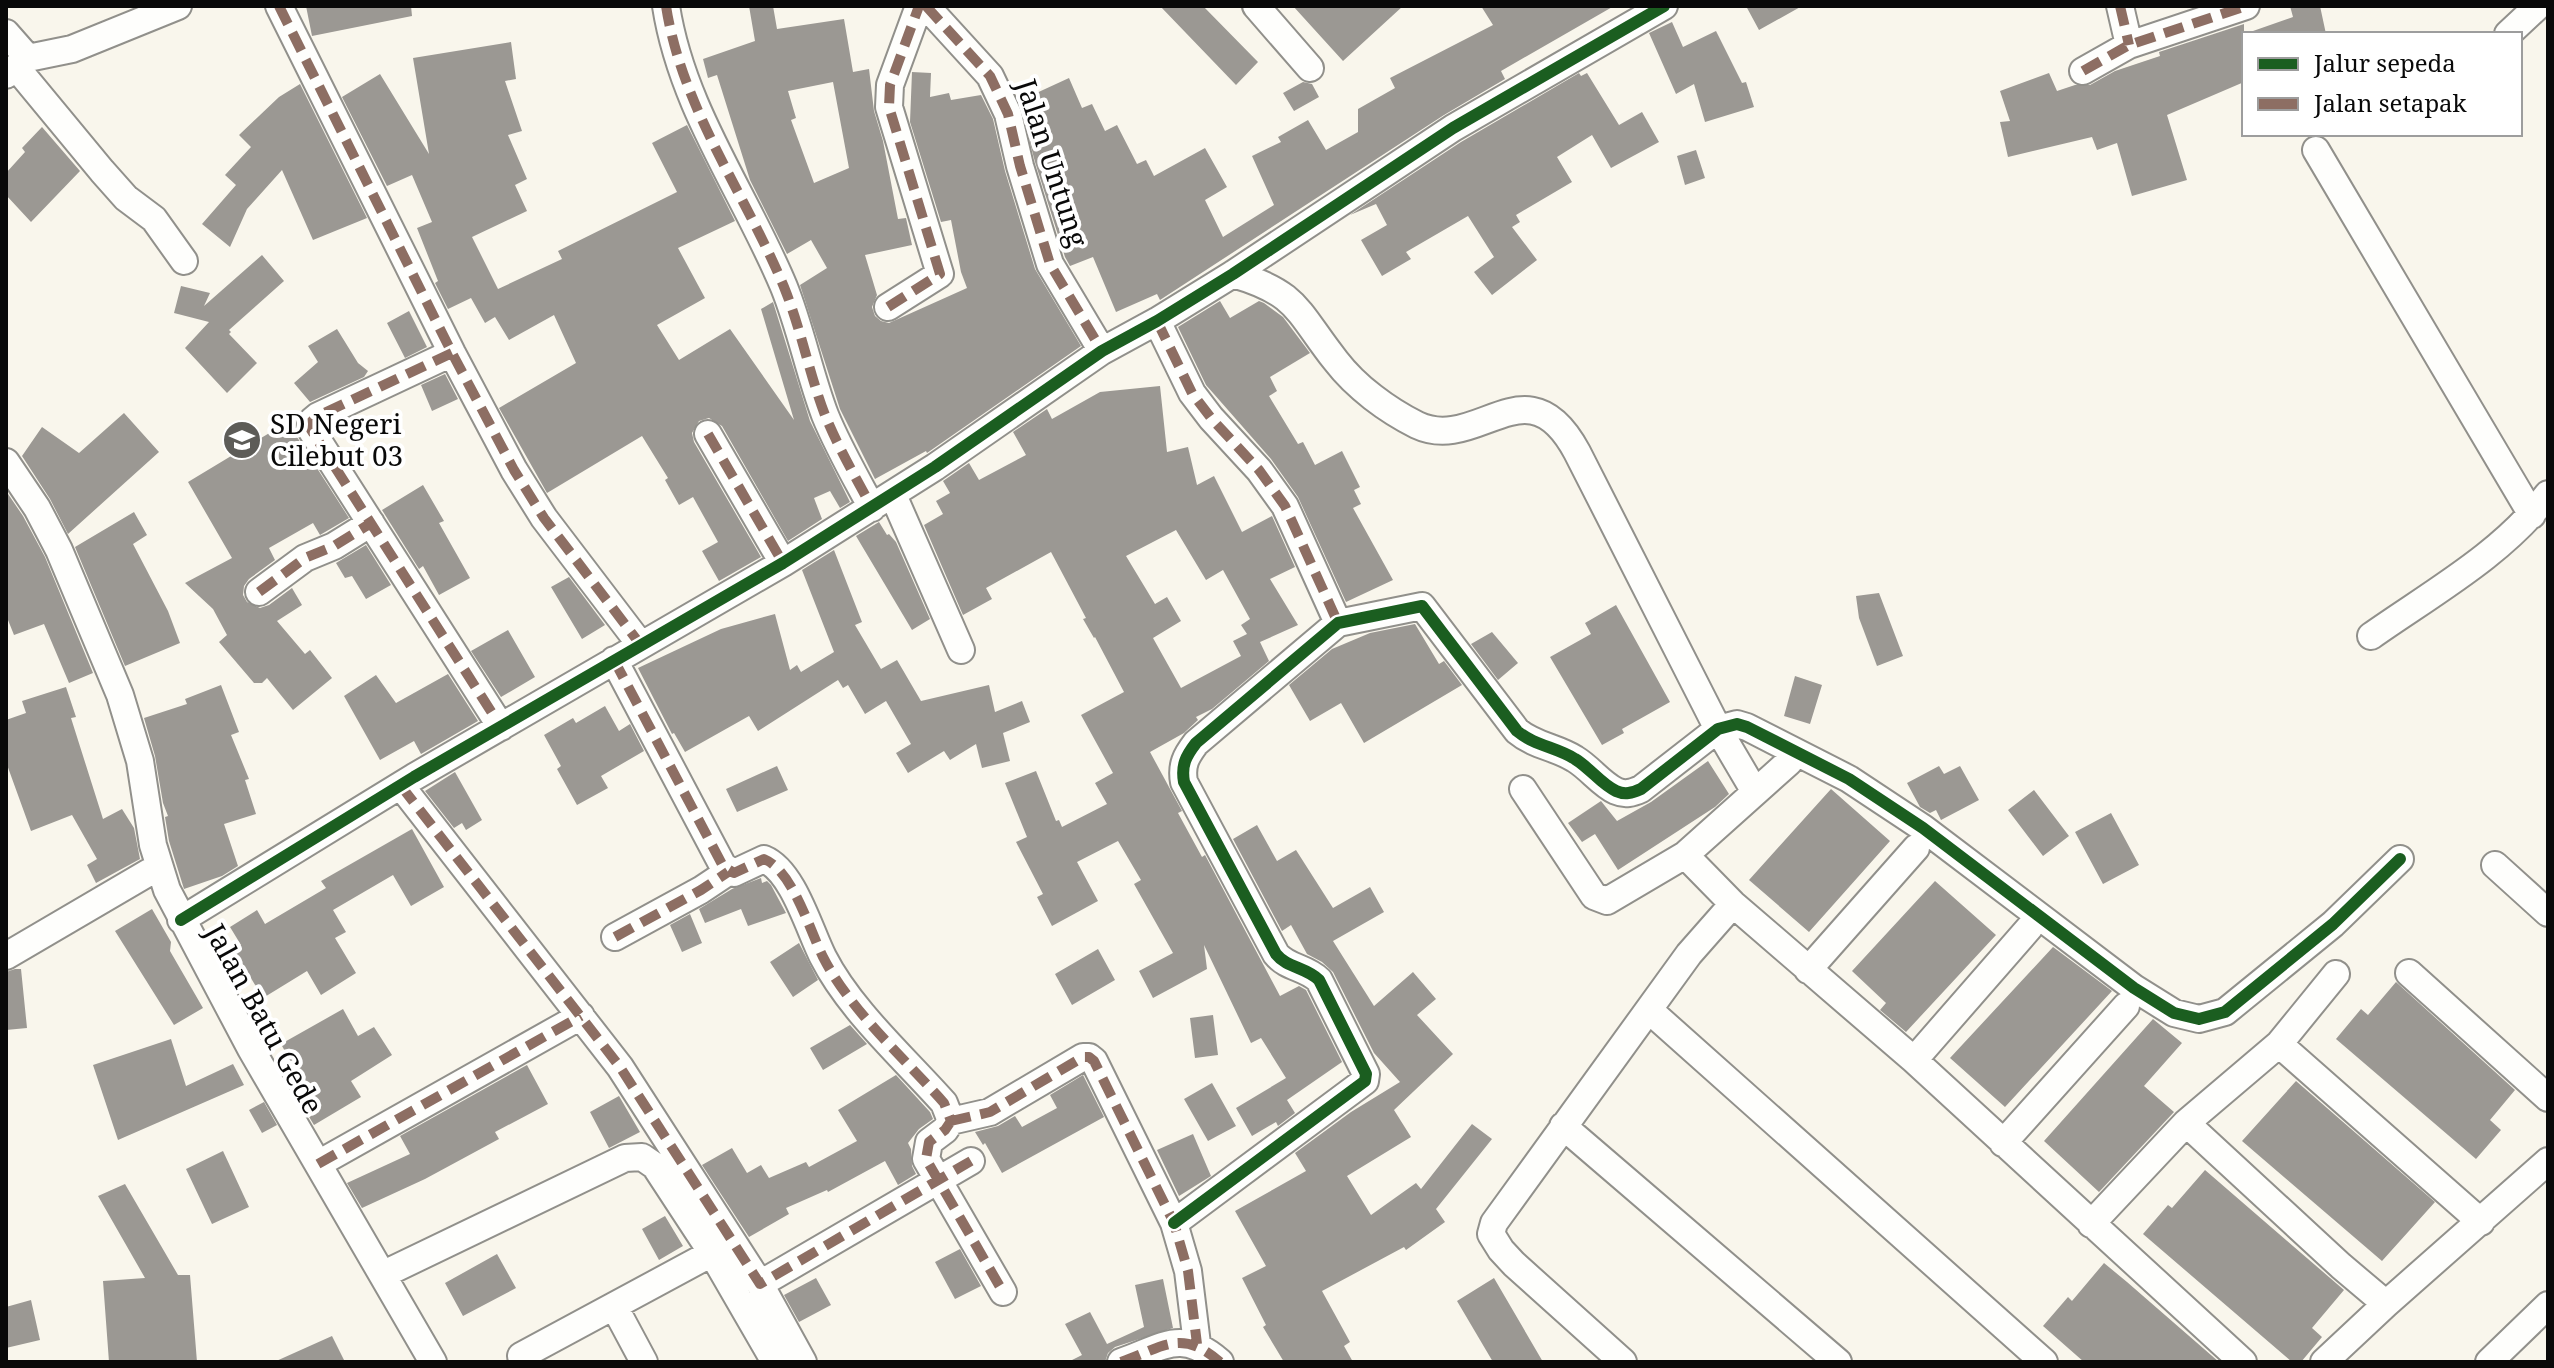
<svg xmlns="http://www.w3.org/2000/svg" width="2554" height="1368" font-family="'Noto Serif',serif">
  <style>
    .building { fill: #9b9893; fill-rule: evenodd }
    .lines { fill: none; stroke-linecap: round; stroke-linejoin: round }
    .minor-casing { stroke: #91908b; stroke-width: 30 }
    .minor { stroke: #fefefc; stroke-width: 26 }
    .quiet { stroke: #8d6e63; stroke-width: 10; stroke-dasharray: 20 10; stroke-linecap: butt }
    .cycleway-casing { stroke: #fff; stroke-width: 17 }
    .cycleway { stroke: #1b5e20; stroke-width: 12 }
    .labels { text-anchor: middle; stroke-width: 8; stroke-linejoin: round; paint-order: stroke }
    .street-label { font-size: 28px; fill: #090909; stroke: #fff }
    .poi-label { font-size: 28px; fill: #090909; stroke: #fff; text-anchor: start }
  </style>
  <rect width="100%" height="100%" fill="#f9f6ec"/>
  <path class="building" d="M 306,6 L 411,6 L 412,16 L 312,36 Z
    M 749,6 L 773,6 L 777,29 L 844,19 L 853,72 L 869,69 L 874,111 L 883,141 L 898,219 L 906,218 L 912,245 L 865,255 L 877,295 L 872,307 L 875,316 L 881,321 L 889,323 L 967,288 L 961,272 L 951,220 L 941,222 L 910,122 L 912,72 L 931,73 L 930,97 L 949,93 L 951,100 L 981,95 L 993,119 L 1005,171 L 1035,269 L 1081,346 L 927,453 L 926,451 L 875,479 L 840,409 L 800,285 L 827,268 L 811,240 L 787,254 L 750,180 L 717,75 L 708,78 L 703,59 L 755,41 ZM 833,82 L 849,168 L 814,183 L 791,120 L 796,118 L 788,91 Z
    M 1160,6 L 1203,6 L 1258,62 L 1236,85 Z
    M 1293,6 L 1403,6 L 1343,61 Z
    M 1481,6 L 1614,6 L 1501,71 L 1505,79 L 1444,115 L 1160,300 L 1157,294 L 1116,312 L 1093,257 L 1070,266 L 1065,257 L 1035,162 L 1019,101 L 1069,78 L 1082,108 L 1092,104 L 1105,131 L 1117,125 L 1137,164 L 1146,160 L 1154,176 L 1205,148 L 1227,187 L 1205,200 L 1223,237 L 1274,205 L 1252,156 L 1281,142 L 1278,137 L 1308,120 L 1326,150 L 1358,132 L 1358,109 L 1395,88 L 1390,78 L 1493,25 Z
    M 1746,6 L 1802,6 L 1759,30 Z
    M 2290,6 L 2320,6 L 2326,34 L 2254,34 L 2253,31 L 2293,17 Z
    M 1672,22 L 1683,47 L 1716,31 L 1742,83 L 1746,82 L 1754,107 L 1705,122 L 1694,84 L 1676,94 L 1649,33 Z
    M 2244,24 L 2244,82 L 2167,115 L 2187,180 L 2132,196 L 2117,143 L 2097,150 L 2092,137 L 2008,157 L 2000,122 L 2010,121 L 2000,91 L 2049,73 L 2057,91 L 2075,85 L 2090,85 L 2115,71 L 2160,56 L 2159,52 Z
    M 511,42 L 516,79 L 505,81 L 522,131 L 508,135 L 527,179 L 515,185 L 527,211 L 472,237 L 498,289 L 562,259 L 558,251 L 677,192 L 652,143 L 687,125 L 735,221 L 678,248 L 705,298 L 657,325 L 679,360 L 730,329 L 794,420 L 761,309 L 773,302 L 810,421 L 850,502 L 840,508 L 830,491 L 814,498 L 822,519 L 788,541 L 722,426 L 709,418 L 699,421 L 692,433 L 694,442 L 761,557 L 719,581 L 702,551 L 718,542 L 693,497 L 679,505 L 665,480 L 668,478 L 642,436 L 547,493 L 499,408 L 576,363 L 554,315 L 509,340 L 495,317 L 485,323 L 471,298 L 448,309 L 435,283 L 438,281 L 417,228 L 432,222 L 412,175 L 387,186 L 342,97 L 380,74 L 429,154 L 413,58 Z
    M 1579,73 L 1581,76 L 1587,73 L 1619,125 L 1642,112 L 1659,142 L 1611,168 L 1592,135 L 1557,157 L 1572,182 L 1516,215 L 1520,222 L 1512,227 L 1537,260 L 1492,295 L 1474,272 L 1494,257 L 1468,216 L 1406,252 L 1411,259 L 1382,276 L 1361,240 L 1387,225 L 1376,204 L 1350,215 L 1461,142 Z
    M 1303,82 L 1312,84 L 1319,97 L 1294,111 L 1283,93 Z
    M 300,84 L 367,218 L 313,240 L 282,170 L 247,209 L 230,247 L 202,224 L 236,185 L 225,175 L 251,147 L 239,135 L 279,97 Z
    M 42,127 L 80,171 L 31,222 L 6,195 L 6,173 L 25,152 L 22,148 Z
    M 1696,150 L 1705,178 L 1685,185 L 1677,156 Z
    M 262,255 L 284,281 L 229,330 L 231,332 L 229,334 L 257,363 L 227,393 L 185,348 L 209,322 L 174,313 L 181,286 L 210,293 L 204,306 Z
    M 1220,301 L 1230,318 L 1259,301 L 1264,303 L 1283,317 L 1310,353 L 1270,377 L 1277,391 L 1269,396 L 1298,444 L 1303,442 L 1315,465 L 1342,451 L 1360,487 L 1354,490 L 1361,504 L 1353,508 L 1393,580 L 1346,602 L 1298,497 L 1271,459 L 1206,385 L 1178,327 Z
    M 409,311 L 427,347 L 405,358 L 387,323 Z
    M 337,329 L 358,363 L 368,371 L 364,377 L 310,402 L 294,383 L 318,362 L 308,346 Z
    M 445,374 L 458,399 L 432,411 L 421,385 Z
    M 1160,386 L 1167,452 L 1188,447 L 1197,485 L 1214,476 L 1242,532 L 1272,516 L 1295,567 L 1270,579 L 1298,625 L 1260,642 L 1269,661 L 1212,709 L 1196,717 L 1198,720 L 1184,733 L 1150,752 L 1182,811 L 1178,813 L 1202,857 L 1205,855 L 1280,996 L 1299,986 L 1306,990 L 1342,1062 L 1287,1100 L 1295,1113 L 1278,1126 L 1276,1122 L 1252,1136 L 1236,1108 L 1286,1078 L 1261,1038 L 1251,1043 L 1204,945 L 1207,969 L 1153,998 L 1139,971 L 1173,953 L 1134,884 L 1141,880 L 1118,841 L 1077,862 L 1098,901 L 1052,926 L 1037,897 L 1043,894 L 1016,842 L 1027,837 L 1005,783 L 1036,771 L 1056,821 L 1059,820 L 1062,827 L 1107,804 L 1095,783 L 1113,773 L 1081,715 L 1124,692 L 1095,637 L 1094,638 L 1083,619 L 1086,618 L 1051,552 L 986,588 L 992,599 L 963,615 L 924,525 L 943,514 L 936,501 L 950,493 L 943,481 L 969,463 L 979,480 L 1026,455 L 1013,432 L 1047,409 L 1052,419 L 1100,392 ZM 1176,530 L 1206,580 L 1223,570 L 1250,619 L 1241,625 L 1247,634 L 1233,641 L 1241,656 L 1181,688 L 1153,638 L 1181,621 L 1167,597 L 1155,604 L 1126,556 Z
    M 124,413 L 159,452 L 68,534 L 50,499 L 22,456 L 42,427 L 79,453 Z
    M 296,417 L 294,430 L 297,437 L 349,518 L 320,535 L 313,523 L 269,548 L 275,560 L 249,579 L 244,586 L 243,595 L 247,602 L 260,608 L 269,605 L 292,588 L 302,605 L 277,621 L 305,654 L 310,650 L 332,678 L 293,710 L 267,678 L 262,683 L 254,683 L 219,642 L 227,635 L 213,609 L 185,583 L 232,558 L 188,482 Z
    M 423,485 L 444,521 L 439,523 L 470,578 L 439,595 L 423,566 L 419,569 L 382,510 Z
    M 6,491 L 23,516 L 45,557 L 93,673 L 69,683 L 44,624 L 14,635 L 6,615 Z
    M 134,512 L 147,535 L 133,544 L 168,611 L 180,643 L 125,666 L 75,547 Z
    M 879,522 L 887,535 L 889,534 L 896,542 L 930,619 L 912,630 L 856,536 Z
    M 366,545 L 391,585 L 366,599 L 352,576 L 345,578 L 336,563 Z
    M 834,550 L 862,622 L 855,625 L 881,669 L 897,660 L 921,701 L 989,685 L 995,712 L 1022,701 L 1030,722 L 1003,733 L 1010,761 L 982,768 L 976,744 L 950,760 L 944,751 L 908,773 L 896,753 L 911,744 L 886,701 L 865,714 L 848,685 L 843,688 L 838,680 L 758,731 L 749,716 L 685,752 L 674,733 L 672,734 L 638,668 L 721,629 L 775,614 L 790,670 L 797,665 L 801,672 L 834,652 L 802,570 Z
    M 569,577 L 605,625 L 582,639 L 551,587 Z
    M 1879,593 L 1903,656 L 1877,666 L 1859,618 L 1856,596 Z
    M 1616,605 L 1670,702 L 1622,729 L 1624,733 L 1602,745 L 1550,657 L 1591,634 L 1585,623 Z
    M 1415,624 L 1439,664 L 1444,661 L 1462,685 L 1364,743 L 1341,703 L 1310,721 L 1289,685 L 1332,649 L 1370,633 Z
    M 508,630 L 535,677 L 501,697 L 471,651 Z
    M 1492,632 L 1518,663 L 1498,680 L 1471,644 Z
    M 448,674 L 478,721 L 421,754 L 414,741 L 380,760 L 344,696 L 376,675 L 396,703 Z
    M 1795,676 L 1822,685 L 1810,724 L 1784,716 Z
    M 221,685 L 239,732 L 231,735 L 249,779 L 245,780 L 256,814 L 224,824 L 238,866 L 222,876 L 184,889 L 169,841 L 165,817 L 168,816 L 163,803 L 155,756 L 144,718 L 187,704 L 185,699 Z
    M 66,687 L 76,717 L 71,718 L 103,819 L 122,809 L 134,828 L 140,859 L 96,883 L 87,865 L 97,859 L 72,815 L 31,831 L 6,762 L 6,720 L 26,713 L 22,701 Z
    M 605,706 L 619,731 L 630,724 L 644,751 L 601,776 L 608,788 L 577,805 L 557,769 L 561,766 L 544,735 L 573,718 L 576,723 Z
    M 1708,761 L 1729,794 L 1715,807 L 1618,870 L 1595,834 L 1582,842 L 1568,823 L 1601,801 L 1617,821 L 1651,802 Z
    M 777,766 L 788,790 L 737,812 L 726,789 Z
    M 1939,766 L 1944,774 L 1960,766 L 1979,800 L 1941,820 L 1936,810 L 1930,813 L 1920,807 L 1907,783 Z
    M 455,772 L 482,820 L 466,830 L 462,823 L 454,828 L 425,791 Z
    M 1831,789 L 1890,841 L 1809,932 L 1749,880 Z
    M 2034,790 L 2069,836 L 2043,856 L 2008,810 Z
    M 2111,813 L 2139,865 L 2103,884 L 2075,832 Z
    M 1257,825 L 1277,861 L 1296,850 L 1333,908 L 1370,887 L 1384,912 L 1333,941 L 1374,1006 L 1413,972 L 1436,999 L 1417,1015 L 1453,1054 L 1394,1110 L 1411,1137 L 1347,1176 L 1371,1215 L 1416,1183 L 1421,1189 L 1472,1124 L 1492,1139 L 1436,1209 L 1445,1222 L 1406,1250 L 1404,1247 L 1322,1291 L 1350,1342 L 1344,1346 L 1353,1362 L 1284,1362 L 1263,1327 L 1266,1325 L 1242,1278 L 1266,1266 L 1235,1211 L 1306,1171 L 1295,1153 L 1351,1112 L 1400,1082 L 1374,1053 L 1333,972 L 1322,962 L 1307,954 L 1291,925 L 1282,931 L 1233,839 Z
    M 412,829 L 444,887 L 411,906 L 393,875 L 333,910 L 346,932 L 335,938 L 356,973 L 321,995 L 307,971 L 263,998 L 234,950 L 241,945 L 230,927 L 257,910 L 265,924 L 326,888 L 321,881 Z
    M 761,878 L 762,883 L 767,881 L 771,885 L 786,913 L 748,926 L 741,909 L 705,923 L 699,909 L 732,889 Z
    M 1935,881 L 1996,935 L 1906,1032 L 1880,1010 L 1886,1003 L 1852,971 Z
    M 152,909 L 171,942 L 170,951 L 203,1008 L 174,1025 L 115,931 Z
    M 690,914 L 702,943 L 682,952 L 670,925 Z
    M 799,943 L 818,980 L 793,997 L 770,962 Z
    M 2053,947 L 2112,991 L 2005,1107 L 1950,1058 Z
    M 1098,949 L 1115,980 L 1072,1005 L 1055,974 Z
    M 15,969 L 21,969 L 27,1028 L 6,1030 L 6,972 Z
    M 2396,982 L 2515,1090 L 2490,1120 L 2501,1130 L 2476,1159 L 2336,1039 L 2361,1009 L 2368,1015 Z
    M 343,1009 L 358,1036 L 374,1027 L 392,1055 L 351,1081 L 361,1097 L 314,1125 L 291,1087 L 301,1081 L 281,1044 Z
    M 1213,1015 L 1218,1055 L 1195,1058 L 1190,1018 Z
    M 2153,1019 L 2182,1043 L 2144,1086 L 2174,1112 L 2099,1192 L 2044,1141 Z
    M 850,1025 L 867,1044 L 823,1070 L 810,1048 Z
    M 171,1039 L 186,1086 L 233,1064 L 244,1085 L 118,1140 L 93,1065 Z
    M 527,1065 L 548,1104 L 495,1132 L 499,1139 L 425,1179 L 362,1208 L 347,1183 L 410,1154 L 400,1136 Z
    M 896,1075 L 930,1112 L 933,1119 L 919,1129 L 908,1143 L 911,1149 L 912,1166 L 916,1174 L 898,1185 L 885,1161 L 828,1192 L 827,1190 L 786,1208 L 789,1214 L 749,1237 L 702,1165 L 732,1148 L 747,1173 L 761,1165 L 769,1178 L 806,1162 L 809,1167 L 857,1141 L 838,1110 Z
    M 1083,1075 L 1104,1117 L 1002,1173 L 985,1143 L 983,1145 L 975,1132 L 998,1126 L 1015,1116 L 1022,1127 L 1057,1108 L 1050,1095 Z
    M 2296,1081 L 2435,1202 L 2382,1261 L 2242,1141 Z
    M 1212,1083 L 1236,1126 L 1208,1141 L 1184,1099 Z
    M 619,1096 L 640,1132 L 609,1148 L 590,1112 Z
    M 264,1102 L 277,1125 L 262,1133 L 249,1110 Z
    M 1193,1134 L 1211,1176 L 1179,1196 L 1157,1150 Z
    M 223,1151 L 249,1207 L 212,1224 L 186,1169 Z
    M 2205,1170 L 2344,1290 L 2312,1328 L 2322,1337 L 2301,1362 L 2292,1362 L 2143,1234 L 2168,1205 L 2172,1208 Z
    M 125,1184 L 178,1275 L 190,1275 L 197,1362 L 109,1362 L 103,1281 L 145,1278 L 98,1196 Z
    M 665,1216 L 683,1246 L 659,1260 L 642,1229 Z
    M 960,1249 L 981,1286 L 955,1299 L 935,1262 Z
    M 497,1254 L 516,1288 L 463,1316 L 445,1283 Z
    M 2104,1263 L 2127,1282 L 2219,1362 L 2084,1362 L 2043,1326 L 2068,1297 L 2072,1301 Z
    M 816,1278 L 831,1305 L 799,1322 L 784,1295 Z
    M 1494,1278 L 1543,1362 L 1493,1362 L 1457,1301 Z
    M 1163,1279 L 1173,1328 L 1115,1347 L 1108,1353 L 1105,1362 L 1068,1362 L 1082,1355 L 1065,1324 L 1090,1312 L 1107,1344 L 1144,1327 L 1135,1285 Z
    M 31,1300 L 40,1340 L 6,1348 L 6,1307 Z
    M 332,1336 L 345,1362 L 274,1362 Z"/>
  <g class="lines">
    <defs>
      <path id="minor" d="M 279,6 L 452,353 L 514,470 L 544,518 L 640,644
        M 666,6 C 682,109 745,193 784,287 C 801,329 809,373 825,415 C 838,447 856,478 872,508
        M 926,6 L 990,76 L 1008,114 L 1020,166 L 1050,264 L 1102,351
        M 1256,6 L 1310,68
        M 2120,6 L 2129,45
        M 6,33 L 28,58
        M 2508,34 L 2538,6
        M 16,67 L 102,171 L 126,198 L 154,219 L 184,261
        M 2083,71 L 2129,45 L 2246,6
        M 6,75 L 28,58 L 72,49 L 178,6
        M 2316,150 L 2532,515
        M 1233,274 C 1299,293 1297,312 1336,361 C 1356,387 1387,410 1417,425 C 1478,454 1527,359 1577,452 L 1718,729 L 1755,792
        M 888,307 L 940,274 L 889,107 L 890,85 L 919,6
        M 1157,321 L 1192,393 L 1211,418 L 1259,470 L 1285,506 L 1338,623
        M 452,353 L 318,416 L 312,421 L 310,428 L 501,727
        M 708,434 L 783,563
        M 6,462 L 37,508 L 59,550 L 120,695 L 140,761 L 153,845 L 167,890 L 251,1049 L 433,1362
        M 893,495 L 961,650
        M 259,592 L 305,558 L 334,546 L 371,523
        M 2371,636 C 2432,593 2503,554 2548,494
        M 614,660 L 723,866 L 734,873 L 764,859 C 793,871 809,929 823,957 C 850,1010 904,1058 944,1103 L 951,1121 L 945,1130 L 929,1142 L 926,1159 L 1003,1292
        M 401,786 L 620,1067 L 760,1284 L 803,1362
        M 1523,789 L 1594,896 L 1607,901 L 1685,855 L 1789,762
        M 1685,855 L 1733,904 L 1914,1060 L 2243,1362
        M 2495,865 L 2548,913
        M 181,920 L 414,777 L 783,563 L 935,467 L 1102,351 L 1157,321 L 1233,274 L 1453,128 L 1664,6
        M 615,937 L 701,890 L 728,872
        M 6,956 L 158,867
        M 1808,970 L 1916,848
        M 2409,973 L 2548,1098
        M 1649,1010 L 2044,1362
        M 2279,1044 L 2481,1222
        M 1914,1060 L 2030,927
        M 951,1121 L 990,1112 L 1083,1057 L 1089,1057 L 1094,1061 L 1174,1223 L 1188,1271 L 1197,1344
        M 2186,1123 L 2341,1266 L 2386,1304 L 2324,1362
        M 1563,1126 L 1838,1362
        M 2003,1143 L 2126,1006
        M 318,1164 L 581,1016
        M 1174,1223 L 1365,1081 L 1366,1074 L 1319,980 C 1306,967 1287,968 1276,954 L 1184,782 C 1181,765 1186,756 1196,743 L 1338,623 L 1422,606 L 1517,731 C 1535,746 1556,747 1575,759 C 1590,768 1601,784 1616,791 C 1625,795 1632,793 1641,789 L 1718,729 L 1737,724 L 1747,727 L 1849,779 L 1923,828 L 2134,988 L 2174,1013 L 2199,1019 L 2225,1012 L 2333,924 L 2400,859
        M 2091,1224 L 2186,1123 L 2279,1044 L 2336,974
        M 384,1274 L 625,1158 L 642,1157 L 655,1166 L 712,1253 L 775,1362
        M 760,1284 L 971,1161
        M 2386,1304 L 2548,1161
        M 614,1306 L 644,1362
        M 521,1356 L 712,1253
        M 1121,1362 C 1164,1347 1181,1328 1220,1362
        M 1623,1362 L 1514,1264 L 1501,1250 L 1491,1234 L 1494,1223 L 1689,954 L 1733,904
        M 2489,1362 L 2548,1305"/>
    </defs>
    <use href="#minor" class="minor-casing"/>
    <use href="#minor" class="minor"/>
    <path class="quiet" d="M 279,6 L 452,353 L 514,470 L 544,518 L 640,644
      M 666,6 C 682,109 745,193 784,287 C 801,329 809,373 825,415 C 838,447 856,478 872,508
      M 926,6 L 990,76 L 1008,114 L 1020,166 L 1050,264 L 1102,351
      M 2120,6 L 2129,45
      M 2083,71 L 2129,45 L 2246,6
      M 888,307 L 940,274 L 889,107 L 890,85 L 919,6
      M 1157,321 L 1192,393 L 1211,418 L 1259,470 L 1285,506 L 1338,623
      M 452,353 L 318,416 L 312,421 L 310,428 L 501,727
      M 708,434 L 783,563
      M 259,592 L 305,558 L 334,546 L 371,523
      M 614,660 L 723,866 L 734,873 L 764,859 C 793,871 809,929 823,957 C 850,1010 904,1058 944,1103 L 951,1121 L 945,1130 L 929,1142 L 926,1159 L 1003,1292
      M 401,786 L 620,1067 L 760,1284 L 971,1161
      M 615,937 L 701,890 L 728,872
      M 951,1121 L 990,1112 L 1083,1057 L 1089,1057 L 1094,1061 L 1174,1223 L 1188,1271 L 1197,1344
      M 318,1164 L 581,1016
      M 1121,1362 C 1164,1347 1181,1328 1220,1362"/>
    <defs>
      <path id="cycleway" d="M 181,920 L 414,777 L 783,563 L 935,467 L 1102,351 L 1157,321 L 1233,274 L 1453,128 L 1664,6
        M 1174,1223 L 1365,1081 L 1366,1074 L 1319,980 C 1306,967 1287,968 1276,954 L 1184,782 C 1181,765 1186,756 1196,743 L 1338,623 L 1422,606 L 1517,731 C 1535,746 1556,747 1575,759 C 1590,768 1601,784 1616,791 C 1625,795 1632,793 1641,789 L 1718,729 L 1737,724 L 1747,727 L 1849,779 L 1923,828 L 2134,988 L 2174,1013 L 2199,1019 L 2225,1012 L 2333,924 L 2400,859"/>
    </defs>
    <use href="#cycleway" class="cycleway-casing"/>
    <use href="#cycleway" class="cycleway"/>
  </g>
  <defs>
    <symbol id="school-disc" viewBox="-11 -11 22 22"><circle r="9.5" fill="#5d5c58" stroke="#fff"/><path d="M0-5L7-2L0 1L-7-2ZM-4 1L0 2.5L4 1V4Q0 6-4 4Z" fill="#fff"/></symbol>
  </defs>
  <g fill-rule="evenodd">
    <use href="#school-disc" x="220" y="418" width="44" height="44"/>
  </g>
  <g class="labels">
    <g class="street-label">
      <text transform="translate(1052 163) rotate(72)" y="10">Jalan Untung</text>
      <text transform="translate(264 1019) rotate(61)" y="10">Jalan Batu Gede</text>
    </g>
    <g class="poi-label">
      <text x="270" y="434">SD Negeri<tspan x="270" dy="32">Cilebut 03</tspan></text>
    </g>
  </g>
  <rect width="2554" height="1368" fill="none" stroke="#090909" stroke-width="16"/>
  <rect x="2242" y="32" width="280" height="104" fill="#ffffff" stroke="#9d9d9d" stroke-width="2"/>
  <rect x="2258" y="58" width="40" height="12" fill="#1b5e20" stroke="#9d9d9d" stroke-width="2"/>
  <text x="2314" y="72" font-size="24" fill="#090909">Jalur sepeda</text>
  <rect x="2258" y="98" width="40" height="12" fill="#8d6e63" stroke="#9d9d9d" stroke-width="2"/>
  <text x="2314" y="112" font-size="24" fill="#090909">Jalan setapak</text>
</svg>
